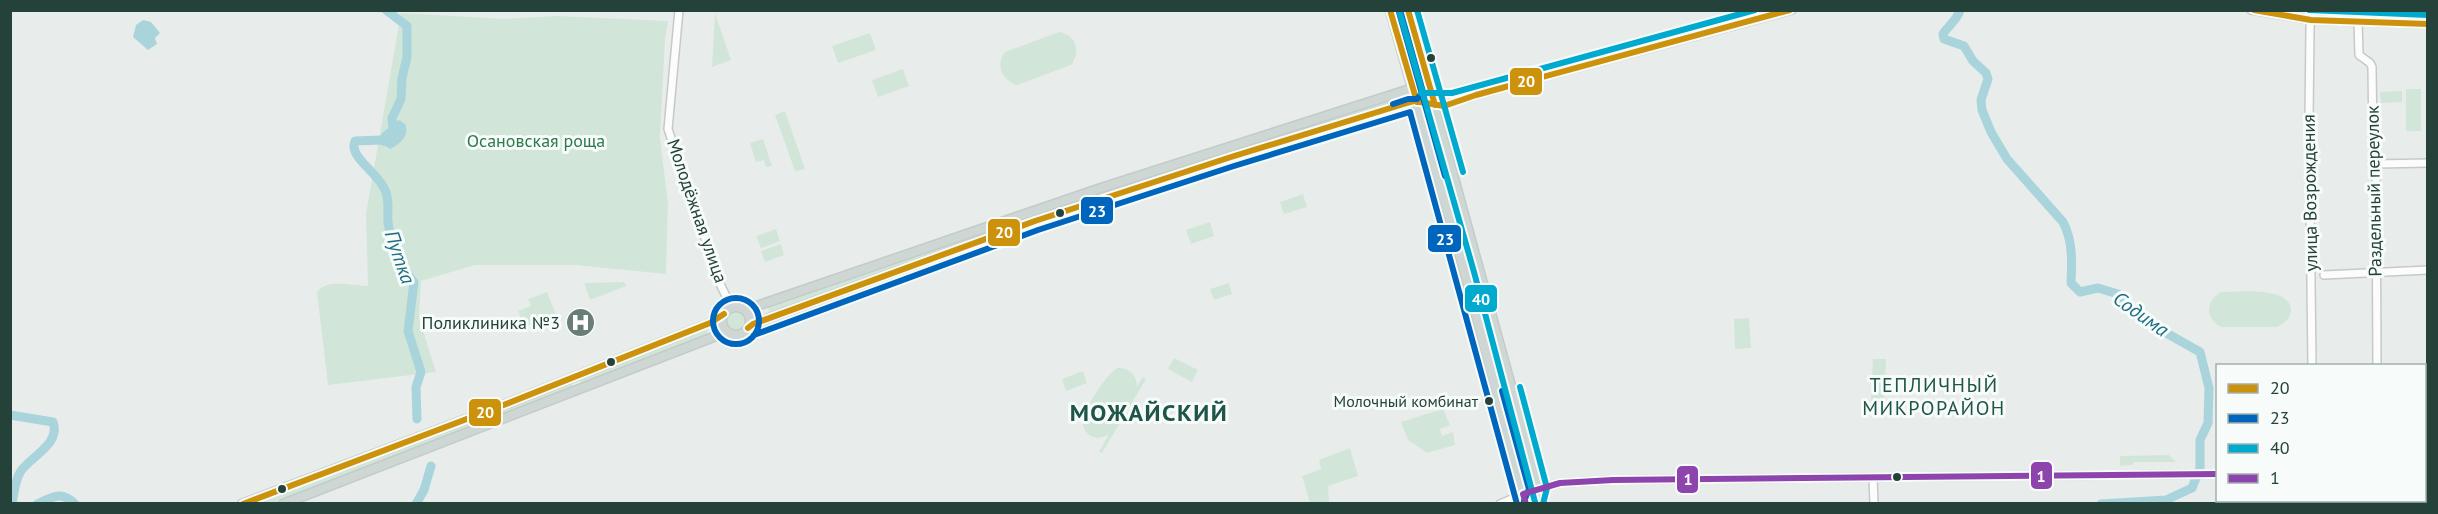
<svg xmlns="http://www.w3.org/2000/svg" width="2438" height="514" font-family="'PT Sans',sans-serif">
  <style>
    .green { fill: #d1e6d8 }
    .water { fill: #a9d4db }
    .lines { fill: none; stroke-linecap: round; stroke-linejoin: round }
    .river { stroke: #a9d4db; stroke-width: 9 }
    .minor-casing { stroke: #c5cac8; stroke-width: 10 }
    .major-casing { stroke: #c3ccc9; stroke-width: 11 }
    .minor { stroke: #fcfcfc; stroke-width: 7 }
    .major { stroke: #cfd7d5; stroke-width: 8 }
    .bus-1-casing { stroke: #f7fbf9; stroke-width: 10 }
    .bus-2-casing { stroke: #f7fbf9; stroke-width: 10 }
    .bus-3-casing { stroke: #f7fbf9; stroke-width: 10 }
    .bus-4-casing { stroke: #f7fbf9; stroke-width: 10 }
    .bus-1 { stroke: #cd920c; stroke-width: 6 }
    .bus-2 { stroke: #0065bd; stroke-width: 6 }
    .bus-3 { stroke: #00a9ce; stroke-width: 6 }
    .bus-4 { stroke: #8e44ad; stroke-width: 6 }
    .bus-dot { fill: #24423a; stroke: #f7fbf9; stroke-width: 2 }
    .labels { text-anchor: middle; stroke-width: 6; stroke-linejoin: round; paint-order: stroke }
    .bus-label { font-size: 16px; fill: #24423a; stroke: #f7fbf9; text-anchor: end }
    .park-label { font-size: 18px; fill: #2d7a4b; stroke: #f7fbf9 }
    .street-label { font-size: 18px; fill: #24423a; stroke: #f7fbf9 }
    .poi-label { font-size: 18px; fill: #24423a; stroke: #f7fbf9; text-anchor: end }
    .water-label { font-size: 20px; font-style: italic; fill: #1c6f80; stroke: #f7fbf9 }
    .neighbourhood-label { font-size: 20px; letter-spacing: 1.5px; fill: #1f5548; stroke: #f7fbf9 }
    .district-label { font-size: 24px; font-weight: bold; letter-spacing: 1.5px; fill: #1f5548; stroke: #f7fbf9 }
    .line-badge { stroke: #f7fbf9; stroke-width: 2 }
    .badge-label { font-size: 16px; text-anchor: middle; font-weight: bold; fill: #fff }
  </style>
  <rect width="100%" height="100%" fill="#e8edeb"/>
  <path class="green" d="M 2322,10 L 2427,11 L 2427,21 L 2323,17 Z
    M 1396,11 L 1403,11 L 1420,62 L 1413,64 Z
    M 401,13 L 504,19 L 557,16 L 668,21 L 665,39 L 660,138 L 668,204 L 666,274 L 575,265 L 475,265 L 421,281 L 419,318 L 436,372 L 328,385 L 317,292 C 326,278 354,286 368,286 L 366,214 Z
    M 715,13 L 731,60 L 712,67 Z
    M 1059,32 C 1077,35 1081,52 1071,65 L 1017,85 C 1002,81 995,64 1005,52 Z
    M 870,33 L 876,50 L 838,63 L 832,46 Z
    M 903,69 L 909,86 L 878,97 L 872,80 Z
    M 2406,89 L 2421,89 L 2421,131 L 2406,131 Z
    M 2402,91 L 2402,102 L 2381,103 L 2380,92 Z
    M 1401,94 L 1403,99 L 1289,136 L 1288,131 Z
    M 785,111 L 805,169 L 795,171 L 775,115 Z
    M 763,139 L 772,166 L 766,167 L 764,160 L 756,162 L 750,143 Z
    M 1224,152 L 1225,156 L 1109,192 L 1107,188 Z
    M 1303,194 L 1307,207 L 1284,214 L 1280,202 Z
    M 1210,222 L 1214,236 L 1191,244 L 1186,230 Z
    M 991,228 L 992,232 L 770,313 L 767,306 Z
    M 776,229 L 780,241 L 761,248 L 756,236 Z
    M 781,244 L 784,255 L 765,262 L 761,251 Z
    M 624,282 L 626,286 L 590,300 L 584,283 Z
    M 1229,283 L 1232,294 L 1214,300 L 1210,289 Z
    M 547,292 L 556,314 L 524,327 L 518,311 L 531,306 L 528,299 Z
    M 2221,292 C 2239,292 2289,286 2291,309 C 2292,318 2284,323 2277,327 L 2221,327 C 2204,318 2206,301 2221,292 Z
    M727 320a10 10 0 1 1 20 0a10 10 0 1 1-20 0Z
    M 1749,318 L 1751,348 L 1735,349 L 1734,319 Z
    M 706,328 L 708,334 L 581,384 L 579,378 Z
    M 1174,358 L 1198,370 L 1192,382 L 1168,369 Z
    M 1873,359 L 1886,359 L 1884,402 L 1871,402 Z
    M 1118,368 C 1130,368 1136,374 1137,386 L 1143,377 L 1146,379 L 1102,453 L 1099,452 L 1109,434 C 1104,437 1098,440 1091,436 C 1085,433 1082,426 1083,420 C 1085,408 1107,372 1118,368 Z
    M 1083,371 L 1087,383 L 1066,391 L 1062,379 Z
    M 571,381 L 573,387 L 273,503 L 255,504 Z
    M 1443,409 L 1450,425 L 1440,429 L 1442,436 L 1453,432 L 1455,445 L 1427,453 L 1408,440 L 1401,422 Z
    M 1350,448 L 1358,476 L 1328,486 L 1329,503 L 1310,503 L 1302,476 L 1321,469 L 1319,460 Z
    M 2169,455 L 2176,462 L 2135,462 L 2131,465 L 2120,466 L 2120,456 Z"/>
  <path class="water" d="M 143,20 L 151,22 L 160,33 L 155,38 L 157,44 L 148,50 L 133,37 L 136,25 Z
    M 399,120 L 405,124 C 410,136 400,144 390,149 L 381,142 L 380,137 L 382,133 Z"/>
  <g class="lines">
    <path class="river" d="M 386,10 L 407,26 L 407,57 L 402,78 L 401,99 L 392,118 L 394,140 L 390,143 L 380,140 L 355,141 C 348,157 378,172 385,190 C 390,200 387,211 388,222 C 389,234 405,274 414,282 L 408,331 L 421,372 L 416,387 L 417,419
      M 1960,10 C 1958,19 1948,26 1943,34 L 1944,39 L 1964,46 L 1973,61 L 1986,73 L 1988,79 L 1981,100 L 1982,110 L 1991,132 L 2007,159 L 2063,222 C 2073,241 2072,262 2071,283 L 2080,292 L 2098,288 L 2118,294 L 2136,316 L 2200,352 L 2209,388 L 2208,423 L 2200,440 L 2200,468 L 2192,488 L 2166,500 L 2101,504
      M 10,415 L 53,422 C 61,444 31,456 21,471 C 15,479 14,494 12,504
      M 37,504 C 52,497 62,490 75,504
      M 416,504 L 424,490 L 431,466"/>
    <defs>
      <path id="minor" d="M 679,10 L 668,129 L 721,286 L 730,304
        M 2251,10 L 2311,20 L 2428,24
        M 2358,22 L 2359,55 L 2370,63 L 2372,67 L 2373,144 L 2376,164 L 2377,366
        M 1414,91 L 1439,95 L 1470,95
        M 1417,102 C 1447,106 1448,105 1476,95 L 1792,10
        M 2376,164 L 2428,163
        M 2324,275 L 2428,270
        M 2312,366 L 2309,118 L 2310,28 L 2312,10
        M 2424,471 L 2428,471
        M 1873,478 L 1874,504
        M 1538,489 L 1560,483 L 1613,480 L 2218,474
        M 1500,504 L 1523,494"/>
      <path id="major" d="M 1390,10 L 1465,274 L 1526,504
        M 1408,10 L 1531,459 L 1538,489 L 1533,504
        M722 321a14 14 0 1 1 28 0a14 14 0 1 1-28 0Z
        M 745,310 L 1098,189 L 1407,90 L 1414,91
        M 748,328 L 753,324 L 1035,221 L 1231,157 L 1407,103 L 1417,102
        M 242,504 L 501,406 L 710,323 L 724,314
        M 283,504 L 716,336 L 730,333"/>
    </defs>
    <use href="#minor" class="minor-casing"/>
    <use href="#major" class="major-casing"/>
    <use href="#minor" class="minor"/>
    <use href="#major" class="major"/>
    <defs>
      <path id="bus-1" d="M 1390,10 L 1417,102
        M 1408,10 L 1435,105
        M 2254,10 L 2311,20 L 2428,24
        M 748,328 L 753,324 L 1035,221 L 1231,157 L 1407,103 L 1414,101 L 1444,106 L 1476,95 L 1790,10
        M 243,504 L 501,406 L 710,323 L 724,314"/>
      <path id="bus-2" d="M 1399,12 L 1445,176
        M 1393,104 L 1408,99 L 1417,99 L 1423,92 L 1400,10
        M713 321a23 23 0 1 1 46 0a23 23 0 1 1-46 0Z
        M 754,335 L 1038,230 L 1234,166 L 1410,112 L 1517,504
        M 1502,391 L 1529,489 L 1524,501"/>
      <path id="bus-3" d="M 1399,10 L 1474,272 L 1535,502
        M 1417,10 L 1463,172
        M 2309,10 L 2428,15
        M 1421,93 L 1452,93 L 1755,10
        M 1520,387 L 1547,488 L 1543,504"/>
      <path id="bus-4" d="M 1526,504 L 1523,494 L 1560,483 L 1613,480 L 2218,474"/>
    </defs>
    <use href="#bus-1" class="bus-1-casing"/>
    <use href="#bus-2" class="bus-2-casing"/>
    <use href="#bus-3" class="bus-3-casing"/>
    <use href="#bus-4" class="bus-4-casing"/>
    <use href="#bus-1" class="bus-1"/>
    <use href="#bus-2" class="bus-2"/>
    <use href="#bus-3" class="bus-3"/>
    <use href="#bus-4" class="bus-4"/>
  </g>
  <defs>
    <symbol id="hospital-disc" viewBox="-11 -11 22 22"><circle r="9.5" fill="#697e78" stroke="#f7fbf9"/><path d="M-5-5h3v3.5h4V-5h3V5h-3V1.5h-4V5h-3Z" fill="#fff"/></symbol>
  </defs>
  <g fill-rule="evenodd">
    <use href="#hospital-disc" x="564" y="306" width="33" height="33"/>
  </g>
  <g class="bus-dot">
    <circle cx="1431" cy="58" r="5"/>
    <circle cx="1060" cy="213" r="5"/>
    <circle cx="611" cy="362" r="5"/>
    <circle cx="1489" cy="401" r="5"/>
    <circle cx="1897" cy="477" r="5"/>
    <circle cx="282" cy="489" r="5"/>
  </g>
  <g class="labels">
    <g class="bus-label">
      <text x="1478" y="407">Молочный комбинат</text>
    </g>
    <g class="park-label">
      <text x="536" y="147">Осановская роща</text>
    </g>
    <g class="street-label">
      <text transform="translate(2374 191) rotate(-91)" y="6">Раздельный переулок</text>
      <text transform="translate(2310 193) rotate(-91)" y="6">улица Возрождения</text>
      <text transform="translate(697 211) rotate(71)" y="6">Молодёжная улица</text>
    </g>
    <g class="poi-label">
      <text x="560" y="329">Поликлиника №3</text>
    </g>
    <g class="water-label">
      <text transform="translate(400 257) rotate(71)" y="7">Путка</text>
      <text transform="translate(2141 314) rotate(35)" y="7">Содима</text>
    </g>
    <g class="neighbourhood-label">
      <text x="1934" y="392">ТЕПЛИЧНЫЙ<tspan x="1934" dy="23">МИКРОРАЙОН</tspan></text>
    </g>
    <g class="district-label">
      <text x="1149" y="421">МОЖАЙСКИЙ</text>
    </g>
  </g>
  <g class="line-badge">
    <rect x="1509" y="67" width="34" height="29" rx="6" fill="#cd920c"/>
    <rect x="1080" y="196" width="34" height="29" rx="6" fill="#0065bd"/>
    <rect x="987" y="218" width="34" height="29" rx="6" fill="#cd920c"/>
    <rect x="1427" y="224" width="35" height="29" rx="6" fill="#0065bd"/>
    <rect x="1464" y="284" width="34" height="29" rx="6" fill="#00a9ce"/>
    <rect x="468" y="398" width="34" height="29" rx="6" fill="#cd920c"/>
    <rect x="2030" y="461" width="23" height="29" rx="6" fill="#8e44ad"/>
    <rect x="1676" y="465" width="23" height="29" rx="6" fill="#8e44ad"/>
  </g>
  <g class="badge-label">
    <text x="1526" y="87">20</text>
    <text x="1097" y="217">23</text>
    <text x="1004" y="238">20</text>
    <text x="1445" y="245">23</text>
    <text x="1481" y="305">40</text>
    <text x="485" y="418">20</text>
    <text x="2041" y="482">1</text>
    <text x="1688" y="485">1</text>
  </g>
  <rect width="2438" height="514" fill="none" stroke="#24423a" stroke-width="24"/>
  <rect x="2216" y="364" width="210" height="138" fill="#f7fbf9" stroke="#a3b1ad" stroke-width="1.5"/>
  <rect x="2228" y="384" width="30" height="9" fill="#cd920c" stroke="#a3b1ad" stroke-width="1.5"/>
  <text x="2270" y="394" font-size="18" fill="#24423a">20</text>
  <rect x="2228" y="414" width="30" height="9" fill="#0065bd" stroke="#a3b1ad" stroke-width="1.5"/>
  <text x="2270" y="424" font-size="18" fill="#24423a">23</text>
  <rect x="2228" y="444" width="30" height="9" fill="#00a9ce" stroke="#a3b1ad" stroke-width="1.5"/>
  <text x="2270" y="454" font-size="18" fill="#24423a">40</text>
  <rect x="2228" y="474" width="30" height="9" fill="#8e44ad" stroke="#a3b1ad" stroke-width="1.5"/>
  <text x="2270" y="484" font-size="18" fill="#24423a">1</text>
</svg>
